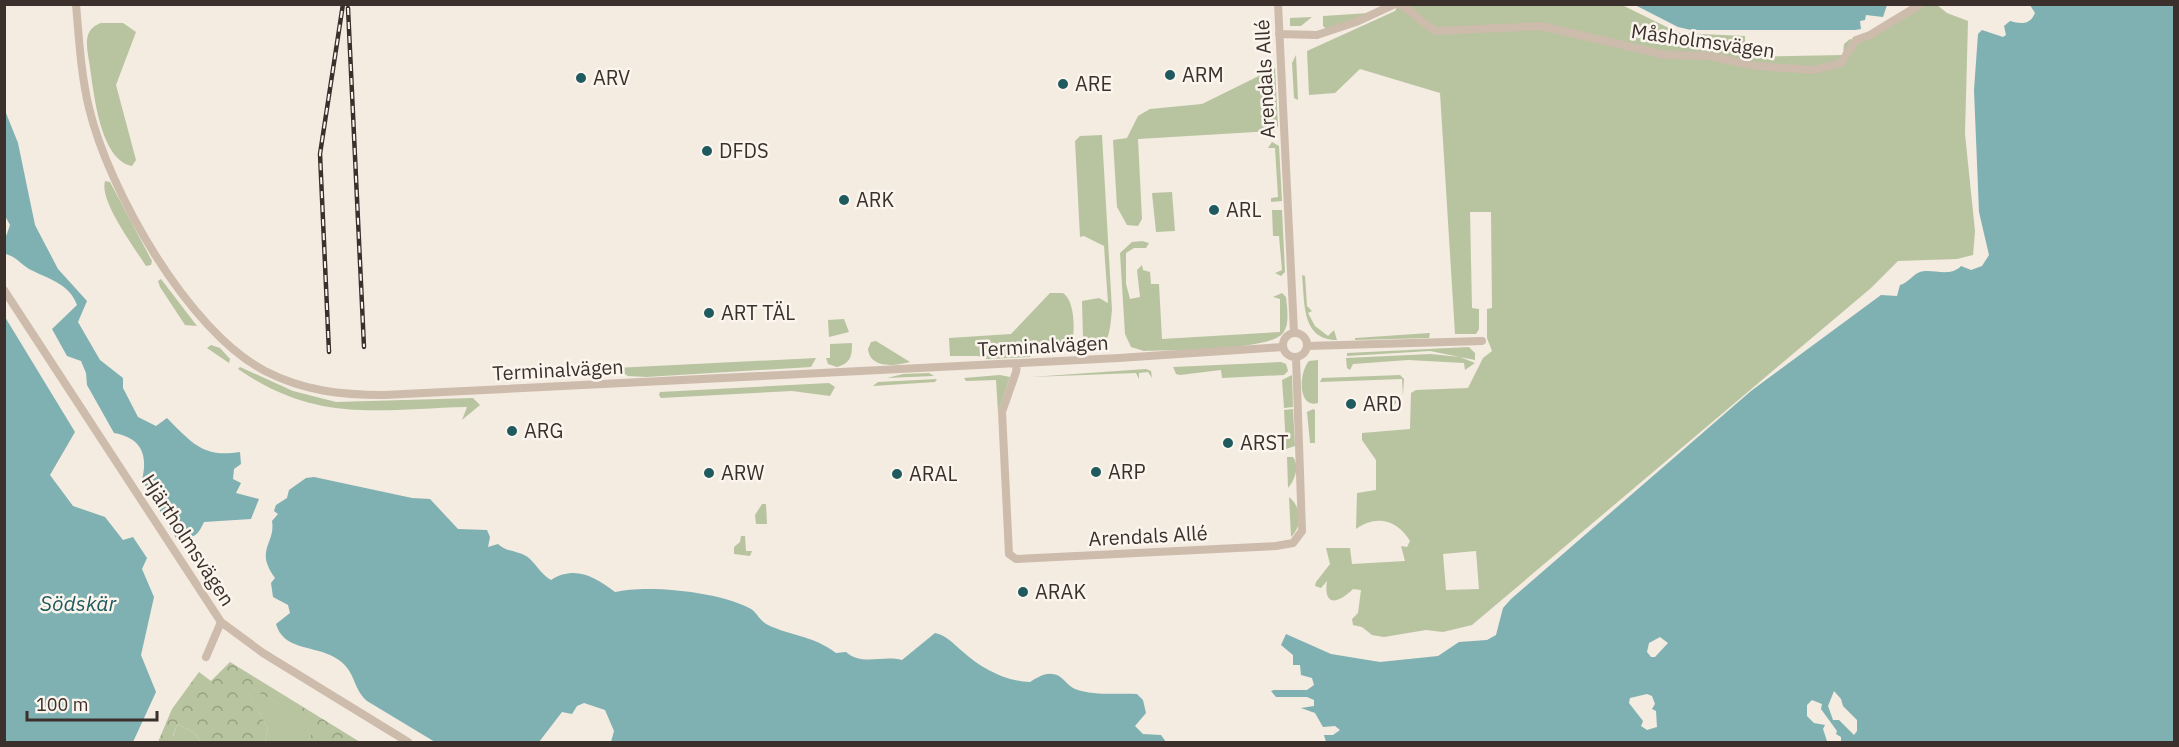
<svg xmlns="http://www.w3.org/2000/svg" width="2179" height="747" font-family="'IBM Plex Sans',sans-serif">
  <style>
    .grass { fill: #b8c4a0; fill-rule: evenodd }
    .forest { fill: url(#forest-crowns) }
    .water { fill: #7fb0b2; fill-rule: evenodd }
    .lines { fill: none; stroke-linecap: round; stroke-linejoin: round }
    .street { stroke: #cdbbac; stroke-width: 8 }
    .rail-casing { stroke: #3b302b; stroke-width: 4.5 }
    .rail { stroke: #fbf5ee; stroke-width: 2; stroke-dasharray: 7; stroke-linecap: butt }
    .poi-dot { fill: #1f5a5e; stroke: #fbf5ee; stroke-width: 2 }
    .labels { text-anchor: middle; stroke-width: 5; stroke-linejoin: round; paint-order: stroke }
    .street-label { font-size: 20px; fill: #3b302b; stroke: #fbf5ee }
    .poi-label { font-size: 20px; fill: #3b302b; stroke: #fbf5ee; text-anchor: start }
    .water-label { font-size: 21px; font-style: italic; fill: #1f5a5e; stroke: #fbf5ee }
  </style>
  <defs>
    <pattern id="forest-crowns" width="20" height="18" patternUnits="userSpaceOnUse" patternTransform="scale(1.5)"><rect width="20" height="18" fill="#b8c4a0"/><path d="M2 6a3 3 0 1 1 6 0M12 15a3 3 0 1 1 6 0" fill="none" stroke="#97a083"/></pattern>
  </defs>
  <rect width="100%" height="100%" fill="#f4ebe1"/>
  <path class="grass" d="M 1620,4 L 1679,33 L 1745,36 L 1745,57 L 1843,55 L 1844,44 L 1850,39 L 1859,43 L 1924,5 L 1937,5 L 1947,13 L 1968,21 L 1965,134 L 1975,231 L 1973,255 L 1957,259 L 1898,261 L 1871,288 L 1472,625 L 1443,632 L 1426,630 L 1384,637 L 1372,635 L 1362,627 L 1353,625 L 1352,619 L 1358,613 L 1361,590 L 1353,589 C 1339,603 1323,608 1327,581 L 1321,588 L 1315,586 L 1316,582 L 1330,564 L 1326,548 L 1350,548 L 1352,564 L 1405,561 L 1401,546 L 1407,547 L 1410,541 C 1398,520 1376,514 1356,529 L 1357,493 L 1376,490 L 1376,460 L 1362,440 L 1362,433 L 1410,429 L 1411,393 L 1416,390 L 1468,388 L 1483,358 L 1492,351 L 1487,338 L 1487,309 L 1492,308 L 1491,212 L 1470,212 L 1472,308 L 1479,309 L 1479,329 L 1476,334 L 1455,334 L 1440,93 L 1360,69 L 1335,93 L 1309,95 L 1307,51 L 1395,11 L 1398,5 ZM 1476,551 L 1479,589 L 1446,590 L 1443,554 Z
    M 1369,13 L 1328,30 L 1323,26 L 1323,16 Z
    M 1312,17 L 1301,26 L 1290,26 L 1290,18 Z
    M 101,23 L 123,23 L 136,32 L 116,85 L 136,160 L 132,166 C 100,160 94,93 90,68 C 89,58 85,45 88,35 C 90,29 95,25 101,23 Z
    M 1296,55 L 1298,99 L 1298,100 L 1294,98 L 1292,63 Z
    M 1275,68 L 1278,126 L 1274,131 L 1138,139 L 1142,219 L 1138,226 L 1127,225 L 1117,207 L 1113,140 L 1127,138 L 1138,116 L 1150,109 L 1202,104 Z
    M 1102,135 L 1112,310 C 1110,325 1111,352 1089,347 L 1083,338 L 1082,301 L 1099,298 L 1108,303 L 1104,246 L 1084,236 L 1080,237 L 1075,141 L 1080,136 Z
    M 1272,142 L 1279,146 L 1282,201 L 1271,202 L 1271,198 L 1278,197 L 1275,148 L 1268,148 Z
    M 105,181 L 110,182 L 152,261 L 151,265 L 146,266 C 134,247 99,201 105,181 Z
    M 1172,192 L 1175,231 L 1156,232 L 1152,193 Z
    M 1272,210 L 1282,210 L 1285,272 L 1281,276 L 1275,273 L 1282,270 L 1279,236 L 1273,236 Z
    M 1142,241 L 1149,243 L 1146,248 L 1134,248 L 1126,253 L 1126,284 L 1130,299 L 1140,297 L 1137,270 L 1142,265 L 1143,270 L 1150,272 L 1151,284 L 1159,284 L 1162,339 L 1280,332 L 1280,299 L 1273,297 L 1282,293 L 1286,297 C 1287,308 1290,324 1283,333 C 1270,351 1169,350 1144,351 L 1131,347 L 1125,334 L 1120,253 L 1132,242 Z
    M 1302,275 L 1305,276 L 1307,306 L 1312,311 L 1308,313 L 1315,326 L 1328,336 L 1334,330 L 1337,340 C 1301,340 1305,302 1302,275 Z
    M 161,279 L 197,326 L 185,325 L 160,287 L 158,281 Z
    M 1050,293 L 1063,293 C 1076,301 1076,339 1069,350 L 1042,354 L 1036,347 L 1030,357 L 987,359 L 978,356 L 950,356 L 949,338 L 1011,334 Z
    M 844,319 L 849,332 L 829,337 L 828,320 Z
    M 1430,333 L 1429,338 L 1355,340 L 1355,338 Z
    M 876,341 L 910,362 C 896,366 870,369 868,349 L 871,342 Z
    M 852,343 C 852,356 851,363 837,367 L 828,364 L 826,358 L 830,358 L 830,344 Z
    M 211,345 L 220,348 L 230,359 L 229,363 L 207,348 Z
    M 1469,347 L 1475,353 L 1475,360 L 1430,351 L 1347,356 L 1347,353 Z
    M 1431,354 L 1460,357 L 1475,363 L 1465,370 L 1464,363 L 1408,360 L 1353,364 L 1350,370 L 1347,368 L 1346,358 Z
    M 816,358 L 811,367 L 646,377 L 628,376 L 615,368 Z
    M 1318,360 L 1318,403 C 1297,409 1299,372 1309,361 Z
    M 1281,362 L 1286,364 L 1288,371 L 1284,375 L 1222,378 L 1221,370 L 1180,375 L 1176,374 L 1173,367 Z
    M 240,367 L 293,391 L 336,402 L 473,398 L 480,405 L 462,420 L 467,407 C 377,409 318,424 238,369 Z
    M 1146,369 L 1151,371 L 1152,378 L 1148,372 L 1139,373 L 1139,379 L 1136,373 L 1031,377 Z
    M 929,373 L 934,376 L 887,378 L 903,374 Z
    M 1000,375 L 1010,377 L 998,412 L 996,380 L 966,381 L 964,378 Z
    M 1292,375 L 1293,407 L 1284,408 L 1282,380 Z
    M 1400,375 L 1404,379 L 1403,395 L 1402,379 L 1320,382 L 1322,378 Z
    M 937,379 L 935,382 L 873,386 L 878,382 Z
    M 829,383 L 835,387 L 830,396 L 792,391 L 661,398 L 659,395 L 660,392 Z
    M 1394,399 L 1397,402 L 1393,407 L 1365,408 L 1363,406 L 1365,400 Z
    M 1293,409 L 1295,446 L 1286,449 L 1284,410 Z
    M 1313,409 L 1315,410 L 1315,443 L 1310,443 L 1307,412 Z
    M 1287,457 L 1293,457 C 1300,467 1295,479 1288,488 Z
    M 1289,497 C 1301,506 1303,526 1291,537 Z
    M 762,504 L 766,504 L 767,524 L 756,524 L 755,515 Z
    M 741,536 L 745,536 L 746,551 L 752,551 L 750,556 L 734,554 L 734,547 L 740,542 Z
    M 243,683 L 317,726 L 307,742 L 265,742 L 268,729 Z
    M 177,724 L 195,733 L 200,742 L 184,742 L 173,737 Z"/>
  <path class="forest" d="M 230,662 L 360,742 L 307,742 L 316,726 L 244,684 L 268,729 L 265,742 L 200,742 L 195,733 L 177,724 L 173,736 L 184,742 L 158,742 L 172,709 L 199,672 L 211,681 Z"/>
  <path class="water" d="M 1635,5 L 1887,4 L 1887,5 L 1883,17 L 1866,15 L 1865,20 L 1860,21 L 1861,29 L 1855,30 L 1691,30 L 1678,27 Z
    M 2030,5 L 2174,5 L 2174,742 L 1841,742 L 1841,737 L 1836,734 L 1837,731 L 1821,709 L 1822,704 L 1812,700 L 1807,705 L 1807,716 L 1814,723 L 1825,725 L 1823,729 L 1827,741 L 1832,742 L 1326,742 L 1324,735 L 1333,735 L 1340,730 L 1335,726 L 1323,727 L 1315,713 L 1301,708 L 1314,706 L 1314,700 L 1307,697 L 1276,697 L 1271,691 L 1274,690 L 1307,690 L 1314,685 L 1312,678 L 1301,675 L 1300,665 L 1293,665 L 1293,655 L 1281,645 L 1286,634 L 1331,654 L 1380,662 L 1438,656 L 1459,642 L 1487,640 L 1496,635 L 1503,608 L 1511,599 L 1751,391 L 1881,295 L 1897,296 L 1900,285 C 1908,283 1912,275 1920,272 C 1932,268 1950,278 1961,266 L 1971,270 L 1982,266 L 1989,255 L 1979,212 L 1974,90 L 1978,34 L 1982,30 L 2003,37 L 2006,35 L 2004,26 L 2010,21 C 2021,24 2030,25 2035,13 ZM 1660,637 L 1668,643 L 1655,657 L 1651,657 L 1647,652 L 1649,643 ZM 1834,691 L 1841,699 L 1843,706 L 1857,720 L 1857,731 L 1854,735 L 1839,720 L 1833,720 L 1828,706 ZM 1647,694 L 1652,696 L 1655,704 L 1652,709 L 1656,711 L 1657,727 L 1647,730 L 1641,726 L 1643,721 L 1629,703 L 1630,698 Z
    M 4,108 L 18,143 L 35,225 L 58,269 L 87,301 L 78,322 L 100,360 L 123,378 L 123,388 L 138,417 L 156,426 L 167,418 C 192,443 203,458 240,452 L 241,464 L 234,469 L 233,479 L 241,483 L 236,493 L 259,499 L 251,519 L 204,522 C 198,536 192,540 176,538 L 142,480 C 148,455 142,438 114,433 L 87,385 L 86,373 L 81,361 L 67,356 L 52,329 L 77,305 C 69,283 48,279 29,269 C 20,263 15,256 5,254 L 5,239 L 10,225 L 4,214 Z
    M 5,317 L 75,432 L 50,475 L 73,506 L 105,517 L 123,540 L 133,537 L 147,558 L 142,569 L 154,597 L 141,655 L 156,692 L 133,742 L 5,742 Z
    M 314,477 L 412,498 L 430,499 L 458,529 L 487,530 L 490,537 L 488,547 L 498,544 C 507,553 520,550 530,559 C 538,567 541,574 551,580 C 575,565 595,577 615,592 C 647,584 723,592 751,609 C 757,613 760,621 768,625 C 791,636 812,635 836,653 L 846,652 C 861,666 883,655 902,660 L 935,633 C 948,636 952,643 962,651 C 981,668 1004,681 1030,682 C 1037,678 1044,673 1052,674 C 1062,674 1066,685 1075,689 C 1094,696 1117,693 1137,694 L 1143,700 L 1146,713 L 1135,726 L 1143,734 L 1161,735 L 1166,742 L 611,742 L 614,731 L 605,710 L 584,703 L 577,706 L 572,714 L 562,712 L 539,742 L 435,742 L 367,701 C 350,686 358,668 330,655 C 311,646 283,649 276,624 L 290,613 L 288,605 L 273,597 L 271,583 L 275,578 C 254,549 276,544 272,521 L 278,514 L 274,511 L 276,505 L 287,498 L 289,490 L 306,478 Z"/>
  <g class="lines">
    <path class="street" d="M 76,4 C 79,39 81,75 89,108 C 109,191 188,331 265,371 C 304,391 341,395 384,395 L 1119,358 L 1283,347
      M 1278,4 L 1294,332
      M 1397,4 C 1411,7 1421,25 1437,31 L 1541,26 L 1665,55 L 1709,56 L 1756,66 L 1814,70 L 1841,63 L 1856,40 L 1870,35 L 1921,4
      M 1279,34 L 1317,35 L 1356,22 L 1395,4
      M 4,290 L 221,622 L 263,653 L 408,742
      M1283 345a12 12 0 1 1 24 0a12 12 0 1 1-24 0Z
      M 1307,346 L 1482,341
      M 1017,364 L 1016,372 L 1002,412 L 1009,554 L 1016,559 L 1276,546 L 1293,543 L 1302,531 L 1296,357
      M 206,657 L 221,622"/>
    <defs>
      <path id="rail" d="M 348,8 L 364,347
        M 329,352 L 320,154 L 343,4"/>
    </defs>
    <use href="#rail" class="rail-casing"/>
    <use href="#rail" class="rail"/>
  </g>
  <g class="poi-dot">
    <circle cx="1170" cy="75" r="6"/>
    <circle cx="581" cy="78" r="6"/>
    <circle cx="1063" cy="84" r="6"/>
    <circle cx="707" cy="151" r="6"/>
    <circle cx="844" cy="200" r="6"/>
    <circle cx="1214" cy="210" r="6"/>
    <circle cx="709" cy="313" r="6"/>
    <circle cx="1351" cy="404" r="6"/>
    <circle cx="512" cy="431" r="6"/>
    <circle cx="1228" cy="443" r="6"/>
    <circle cx="1096" cy="472" r="6"/>
    <circle cx="709" cy="473" r="6"/>
    <circle cx="897" cy="474" r="6"/>
    <circle cx="1023" cy="592" r="6"/>
  </g>
  <g class="labels">
    <g class="street-label">
      <text transform="translate(1703 41) rotate(8)" y="7">Måsholmsvägen</text>
      <text transform="translate(1265 79) rotate(-93)" y="7">Arendals Allé</text>
      <text transform="translate(1043 346) rotate(-3)" y="7">Terminalvägen</text>
      <text transform="translate(558 370) rotate(-3)" y="7">Terminalvägen</text>
      <text transform="translate(1148 536) rotate(-3)" y="7">Arendals Allé</text>
      <text transform="translate(188 540) rotate(57)" y="7">Hjärtholmsvägen</text>
    </g>
    <g class="poi-label">
      <text x="1182" y="82">ARM</text>
      <text x="593" y="85">ARV</text>
      <text x="1075" y="91">ARE</text>
      <text x="719" y="158">DFDS</text>
      <text x="856" y="207">ARK</text>
      <text x="1226" y="217">ARL</text>
      <text x="721" y="320">ART TÄL</text>
      <text x="1363" y="411">ARD</text>
      <text x="524" y="438">ARG</text>
      <text x="1240" y="450">ARST</text>
      <text x="1108" y="479">ARP</text>
      <text x="721" y="480">ARW</text>
      <text x="909" y="481">ARAL</text>
      <text x="1035" y="599">ARAK</text>
    </g>
    <g class="water-label">
      <text x="78" y="611">Södskär</text>
    </g>
  </g>
  <rect width="2179" height="747" fill="none" stroke="#3b302b" stroke-width="12"/>
  <path d="M27 711v9h130v-9" fill="none" stroke="#3b302b" stroke-width="3"/>
  <text x="36" y="711" font-size="18" fill="#3b302b" stroke="#fbf5ee" stroke-width="4.5" paint-order="stroke">100 m</text>
</svg>
